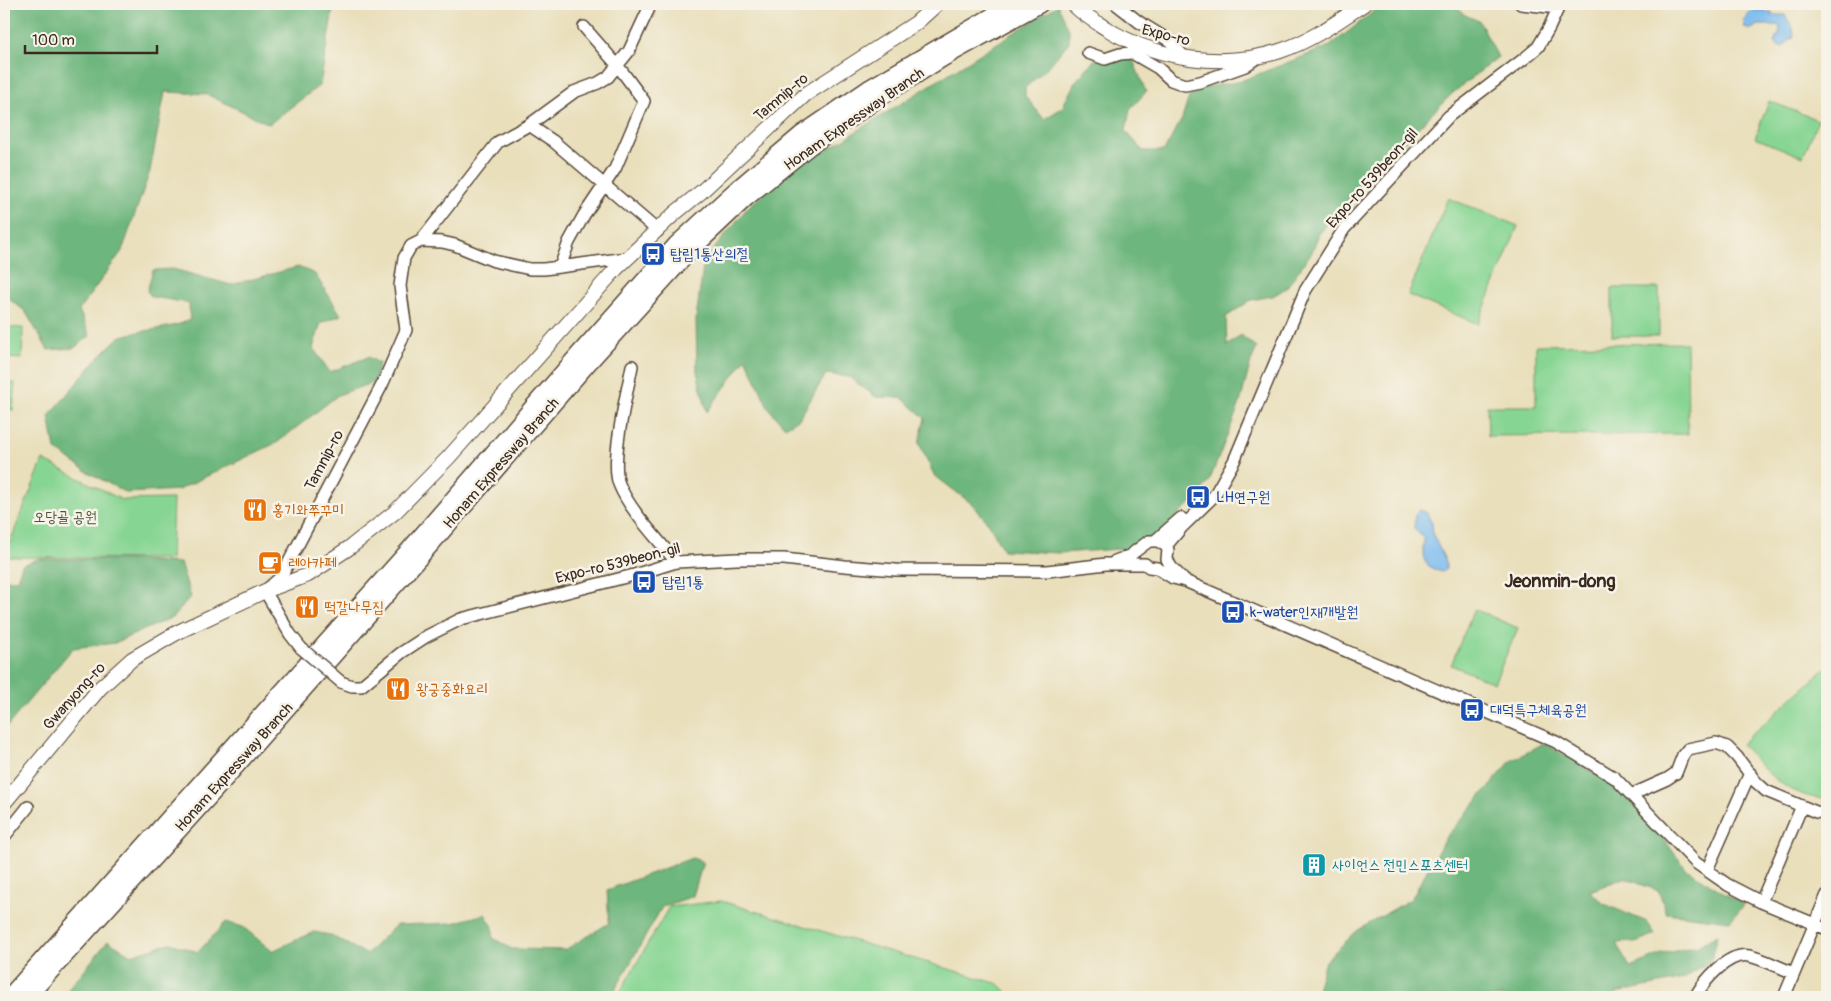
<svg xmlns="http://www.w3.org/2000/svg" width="1831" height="1001" font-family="Pangolin,'Poor Story',sans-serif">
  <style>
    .green { fill: #87d593; stroke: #618058 }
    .forest { fill: #6db67d; stroke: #54704e }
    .water { fill: #7abbef; stroke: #5a7286 }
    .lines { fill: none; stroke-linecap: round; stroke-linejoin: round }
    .minor-casing { stroke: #554536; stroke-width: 14 }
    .major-casing { stroke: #554536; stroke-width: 16 }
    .highway-casing { stroke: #554536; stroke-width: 19 }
    .minor { stroke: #fff; stroke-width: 11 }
    .major { stroke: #fff; stroke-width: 14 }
    .highway { stroke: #fff; stroke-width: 16 }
    .minor-bridge-casing { stroke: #554536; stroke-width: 14; stroke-linecap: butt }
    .minor-bridge { stroke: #fff; stroke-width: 11 }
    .labels { text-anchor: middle; stroke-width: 5; stroke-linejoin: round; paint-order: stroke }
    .street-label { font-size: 15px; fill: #3b2a1e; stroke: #f7f3e8 }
    .transit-label { font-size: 15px; fill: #164399; stroke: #f7f3e8; text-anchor: start }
    .food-label { font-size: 15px; fill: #c56008; stroke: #f7f3e8; text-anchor: start }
    .park-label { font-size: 15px; fill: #4e553b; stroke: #f7f3e8 }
    .culture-label { font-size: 15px; fill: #0d838f; stroke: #f7f3e8; text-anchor: start }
    .quarter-label { font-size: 18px; font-weight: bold; fill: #3b2a1e; stroke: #f7f3e8 }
  </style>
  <rect width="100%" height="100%" fill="#f7f3e8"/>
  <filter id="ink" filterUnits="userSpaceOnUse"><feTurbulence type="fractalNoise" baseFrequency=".02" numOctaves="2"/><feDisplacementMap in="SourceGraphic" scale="10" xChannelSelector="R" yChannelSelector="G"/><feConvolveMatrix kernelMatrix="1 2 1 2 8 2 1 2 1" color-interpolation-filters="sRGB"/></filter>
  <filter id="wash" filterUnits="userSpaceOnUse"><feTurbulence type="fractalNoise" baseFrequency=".0096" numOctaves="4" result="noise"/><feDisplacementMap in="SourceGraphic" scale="20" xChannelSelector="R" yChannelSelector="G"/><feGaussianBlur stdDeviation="1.12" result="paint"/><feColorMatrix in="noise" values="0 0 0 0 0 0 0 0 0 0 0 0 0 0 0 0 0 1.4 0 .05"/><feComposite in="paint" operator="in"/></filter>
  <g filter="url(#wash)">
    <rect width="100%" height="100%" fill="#e9dfbb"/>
    <path class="green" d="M 1769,101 L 1818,120 L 1803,157 L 1755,138 Z
      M 1448,198 L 1518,226 L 1478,324 L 1408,295 Z
      M 1612,288 L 1659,288 L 1659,336 L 1612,336 Z
      M 4,327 L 23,328 L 22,359 L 4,358 Z
      M 1687,343 L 1688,434 L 1488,436 L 1487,406 L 1536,406 L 1536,345 Z
      M 4,382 L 15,383 L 13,410 L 4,409 Z
      M 43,460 L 122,500 L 173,499 L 171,559 L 4,557 Z
      M 1474,609 L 1518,628 L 1494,683 L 1451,665 Z
      M 1827,667 L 1827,799 C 1785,797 1767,772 1741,744 Z
      M 721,901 L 999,984 L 1012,997 L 617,997 L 669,907 Z"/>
    <path class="forest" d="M 4,4 L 334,4 L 320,85 L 269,124 L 206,94 L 165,92 L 150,171 L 122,251 L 79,310 L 90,336 L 74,348 L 48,350 L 25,311 L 4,295 Z
      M 1383,4 L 1455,4 L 1463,14 L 1479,21 L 1498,57 L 1454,92 L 1366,179 L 1319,234 L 1312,252 L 1286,288 L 1273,296 L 1251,300 L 1226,317 L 1227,346 L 1241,335 L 1257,348 L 1251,361 L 1240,403 L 1209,482 L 1193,501 L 1158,534 L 1135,548 L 1059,553 L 1003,550 L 989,524 L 972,504 L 934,475 L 919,443 L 925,418 L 902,398 L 876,397 L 849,377 L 826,374 L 799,419 L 785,427 L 769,409 L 746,358 L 707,412 L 697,372 L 696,318 L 704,261 L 748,207 L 800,164 L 835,145 L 1058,5 L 1069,30 L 1069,42 L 1049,66 L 1025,88 L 1025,96 L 1044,119 L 1062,108 L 1075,82 L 1097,57 L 1131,55 L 1146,92 L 1130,109 L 1126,131 L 1143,151 L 1164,151 L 1182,119 L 1189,97 L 1200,88 L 1238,82 L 1330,46 Z
      M 298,267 L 315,274 L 341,315 L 321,323 L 313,348 L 330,372 L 368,357 L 379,363 L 374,382 L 338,395 L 278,442 L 178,490 L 126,493 L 86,471 L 55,449 L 49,416 C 60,404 111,339 122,336 C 145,329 168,330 190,320 L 189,303 L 152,297 L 147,291 L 153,270 L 173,269 L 231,285 Z
      M 38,559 L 140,560 L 180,563 L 191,597 L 173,617 L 115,643 L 73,648 L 4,730 L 4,579 L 17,580 L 22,565 Z
      M 1544,743 L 1631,795 L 1686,869 L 1744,905 L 1730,921 L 1666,913 L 1659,891 L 1624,878 L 1590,891 L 1604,904 L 1647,922 L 1655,934 L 1636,942 L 1616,943 L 1630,967 L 1662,954 L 1698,946 L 1717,935 L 1711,960 L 1684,979 L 1616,993 L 1616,997 L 1315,997 L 1325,961 L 1358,930 L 1411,899 L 1446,837 L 1511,761 Z
      M 692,858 L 703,862 L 693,896 L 662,907 L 611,997 L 62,997 L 108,941 L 131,955 L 170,943 L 198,952 L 226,922 L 243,927 L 272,951 L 314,932 L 330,935 L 366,954 L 396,925 L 453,923 L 485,914 L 493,927 L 493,938 L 512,949 L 565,950 L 609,923 L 607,890 Z"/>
    <path class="water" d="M 1756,10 L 1762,10 L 1772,13 L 1770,15 L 1785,15 C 1790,24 1796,29 1793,38 L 1791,38 L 1782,48 L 1774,43 L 1777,36 L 1779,35 L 1780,27 L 1777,25 L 1759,25 L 1749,30 L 1744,27 L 1745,24 L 1743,22 L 1748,13 Z
      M 1419,510 L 1426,512 L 1432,523 L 1433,535 L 1446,562 L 1446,569 L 1442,572 C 1421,566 1422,557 1424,538 L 1414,529 L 1415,514 Z"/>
  </g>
  <g filter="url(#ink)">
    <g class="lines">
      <defs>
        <path id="minor" d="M 1116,4 L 1139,22 L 1170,41 L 1185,58
          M 1521,4 L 1558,8
          M 1088,53 L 1105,59 L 1120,54 L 1132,53 L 1158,68 L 1171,80 L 1185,85 L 1200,82 L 1245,66 L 1258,57
          M 529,125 L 553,141 L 658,231
          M 421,241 L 498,142 L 529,125 L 574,92 L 598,83 L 608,77 L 629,51 L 651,4
          M 560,267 L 569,242 L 584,215 L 615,169 L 644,101 L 618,66 L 584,27
          M 632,366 C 627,393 610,461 619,484 C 629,510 659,540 676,562
          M 1156,540 L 1181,518
          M 1166,546 L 1182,527 L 1214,496 L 1234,461 L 1305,291 L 1344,229 L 1449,116 L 1525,58 L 1538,47 L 1549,28 L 1560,4
          M 1115,561 L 1129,556 L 1149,541 L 1158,541 L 1166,546 L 1168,550 L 1167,559 L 1171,567 L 1182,578
          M 301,648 L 290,634 L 265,591 L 281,577 L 382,385 L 406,330 L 400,286 L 404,258 L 411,246 L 421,241 L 442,242 L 455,245 L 494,261 L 530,269 L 544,269 L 627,258
          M 341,682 L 352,686 L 361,686 L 401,653 L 427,636 L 461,619 L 634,575 L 676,562 L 737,559 L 784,559 L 845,566 L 896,570 L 1047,571 L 1106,564 L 1145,564 L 1149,567 L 1157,568 L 1173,578 L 1185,581 L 1556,742 L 1615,778 L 1696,863 L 1728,885 L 1761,902 L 1827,929
          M 1631,795 L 1667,779 L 1676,773 L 1683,755 L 1688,749 L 1716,743 L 1727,747 L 1737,757 L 1756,782 L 1766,791 L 1816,812 L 1827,813
          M 4,837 L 28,807
          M 1707,870 L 1750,773
          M 1761,902 L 1802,806
          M 1695,997 C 1704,981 1728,952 1749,956 C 1764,959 1780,968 1794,973
          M 1784,997 L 1827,895"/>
        <path id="major" d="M 1073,4 C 1082,14 1096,22 1107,29 C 1159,60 1223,69 1280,51 C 1311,41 1337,22 1364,4
          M 4,803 L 100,688 L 132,659 L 178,632 L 265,591 L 308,575 L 349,548 L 395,512 L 449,457 L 616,269 L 674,214 L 701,192 L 806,94 L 916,23 L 937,4"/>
        <path id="highway" d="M 9,997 L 409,550 L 579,354 L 676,245 L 737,189 L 802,134 L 868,89 L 1013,4
          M 27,997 L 214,791 L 419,558 L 589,362 L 688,253 L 746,198 L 810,146 L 876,100 L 943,58 L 1040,4"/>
      </defs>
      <use href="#minor" class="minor-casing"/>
      <use href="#major" class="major-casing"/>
      <use href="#highway" class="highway-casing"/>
      <use href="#minor" class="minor"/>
      <use href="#major" class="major"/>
      <use href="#highway" class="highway"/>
      <defs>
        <path id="minor-bridge" d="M 301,648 L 341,682"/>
      </defs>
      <use href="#minor-bridge" class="minor-bridge-casing"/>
      <use href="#minor-bridge" class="minor-bridge"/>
    </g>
  </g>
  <defs>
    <symbol id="bus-square" viewBox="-11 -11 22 22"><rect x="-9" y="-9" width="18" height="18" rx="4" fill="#1a4fb4" stroke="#f7f3e8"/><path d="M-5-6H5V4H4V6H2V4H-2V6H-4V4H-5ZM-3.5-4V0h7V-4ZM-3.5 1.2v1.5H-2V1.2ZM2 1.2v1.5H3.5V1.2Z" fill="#fff"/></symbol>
    <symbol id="restaurant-square" viewBox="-11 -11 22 22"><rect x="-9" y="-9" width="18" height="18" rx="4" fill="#e8710a" stroke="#f7f3e8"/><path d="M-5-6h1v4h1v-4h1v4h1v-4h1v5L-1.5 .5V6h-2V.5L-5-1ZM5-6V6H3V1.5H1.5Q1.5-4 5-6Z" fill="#fff"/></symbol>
    <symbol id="cafe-square" viewBox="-11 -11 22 22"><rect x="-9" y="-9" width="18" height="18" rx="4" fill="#e8710a" stroke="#f7f3e8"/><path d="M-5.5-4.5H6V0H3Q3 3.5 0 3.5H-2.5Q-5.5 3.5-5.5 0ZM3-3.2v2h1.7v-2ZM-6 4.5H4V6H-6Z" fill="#fff"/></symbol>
    <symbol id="building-square" viewBox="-11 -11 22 22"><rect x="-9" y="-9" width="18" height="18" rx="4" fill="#0f9aa8" stroke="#f7f3e8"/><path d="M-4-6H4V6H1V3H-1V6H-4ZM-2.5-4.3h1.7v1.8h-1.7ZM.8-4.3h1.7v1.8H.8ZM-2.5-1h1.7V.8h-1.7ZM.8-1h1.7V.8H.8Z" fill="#fff"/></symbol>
  </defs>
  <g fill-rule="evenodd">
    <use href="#bus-square" x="639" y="240" width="28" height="28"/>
    <use href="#bus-square" x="1184" y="483" width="28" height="28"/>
    <use href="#restaurant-square" x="241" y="496" width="28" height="28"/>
    <use href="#cafe-square" x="256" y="549" width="28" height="28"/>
    <use href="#bus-square" x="630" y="568" width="28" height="28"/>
    <use href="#restaurant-square" x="293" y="593" width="28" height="28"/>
    <use href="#bus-square" x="1219" y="598" width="28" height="28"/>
    <use href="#restaurant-square" x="384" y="675" width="28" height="28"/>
    <use href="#bus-square" x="1458" y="696" width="28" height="28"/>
    <use href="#building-square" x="1300" y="851" width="28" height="28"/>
  </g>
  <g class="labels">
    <g class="street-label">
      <text transform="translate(1166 35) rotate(14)" y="5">Expo-ro</text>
      <text transform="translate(781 97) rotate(-40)" y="5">Tamnip-ro</text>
      <text transform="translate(854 119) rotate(-35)" y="5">Honam Expressway Branch</text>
      <text transform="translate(1372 178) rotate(-48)" y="5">Expo-ro 539beon-gil</text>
      <text transform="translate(324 460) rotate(-62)" y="5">Tamnip-ro</text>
      <text transform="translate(501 463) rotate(-49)" y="5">Honam Expressway Branch</text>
      <text transform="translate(618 563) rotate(-14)" y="5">Expo-ro 539beon-gil</text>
      <text transform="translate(74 696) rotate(-48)" y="5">Gwanyong-ro</text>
      <text transform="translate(234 767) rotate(-48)" y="5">Honam Expressway Branch</text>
    </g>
    <g class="transit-label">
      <text x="670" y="259">탑립1통산의절</text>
      <text x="1216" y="502">LH연구원</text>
      <text x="662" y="587">탑립1통</text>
      <text x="1250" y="617">k-water인재개발원</text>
      <text x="1490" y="715">대덕특구체육공원</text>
    </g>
    <g class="food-label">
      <text x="272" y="515">홍기와쭈꾸미</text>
      <text x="288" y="568">레아카페</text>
      <text x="324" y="612">떡갈나무집</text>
      <text x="416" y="694">왕궁중화요리</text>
    </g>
    <g class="park-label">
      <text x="65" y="522">오당골 공원</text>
    </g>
    <g class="culture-label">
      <text x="1332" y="870">사이언스 전민스포츠센터</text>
    </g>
    <g class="quarter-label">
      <text x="1560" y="587">Jeonmin-dong</text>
    </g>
  </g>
  <rect width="1831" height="1001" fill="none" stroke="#f7f3e8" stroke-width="20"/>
  <path d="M25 45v8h132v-8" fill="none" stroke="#3b2a1e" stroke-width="2.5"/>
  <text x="32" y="45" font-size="15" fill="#3b2a1e" stroke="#f7f3e8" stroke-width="4" paint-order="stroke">100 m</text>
</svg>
